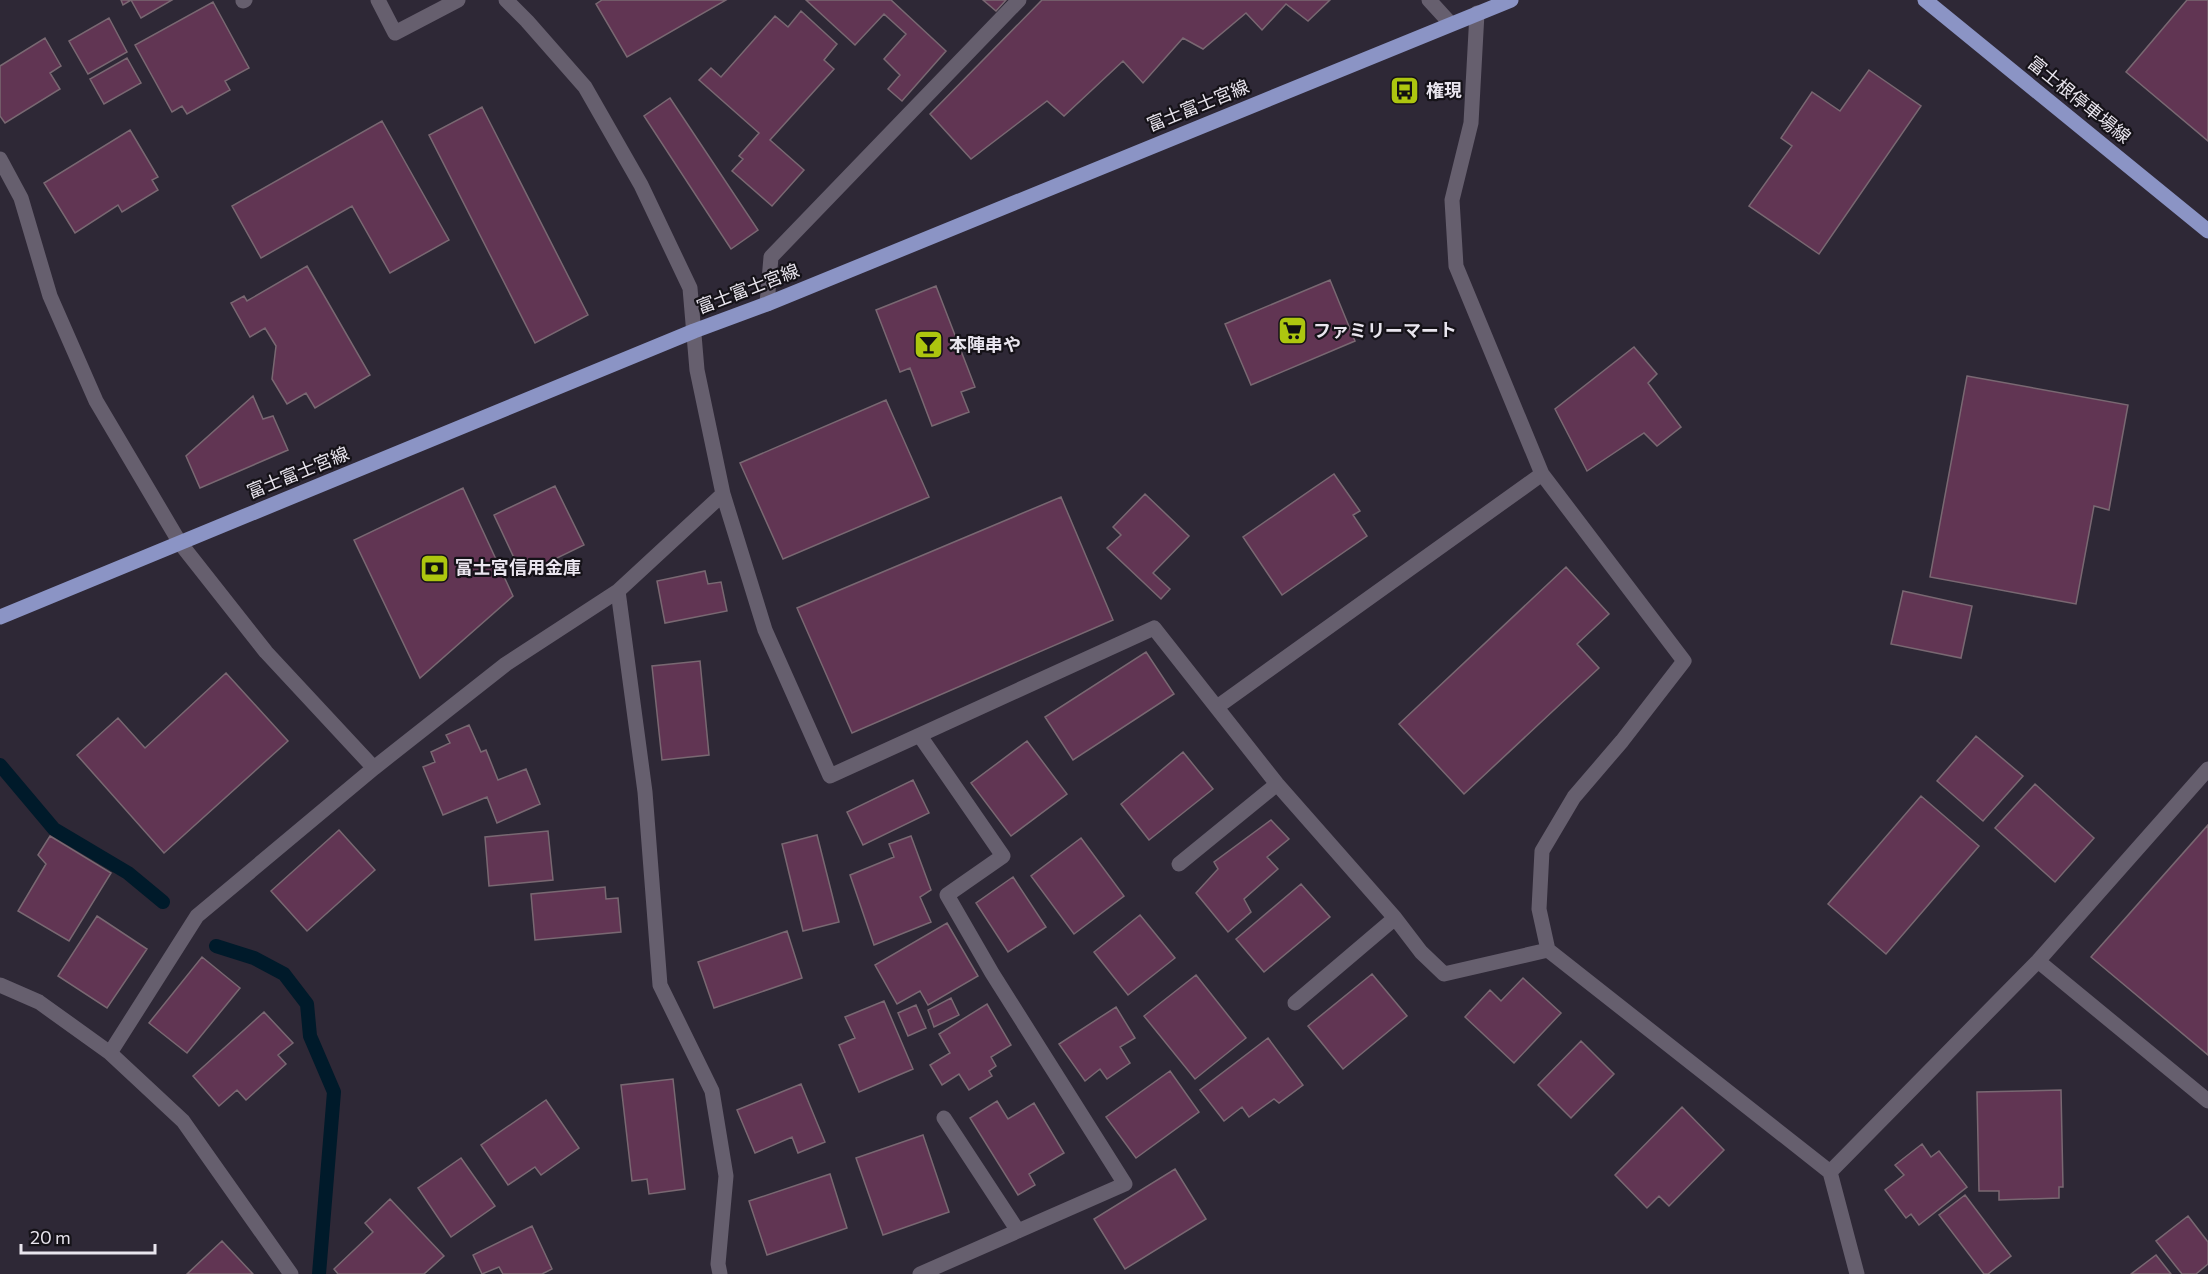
<svg xmlns="http://www.w3.org/2000/svg" width="2208" height="1274" font-family="Commissioner,'Noto Sans JP',sans-serif">
  <style>
    .lines { fill: none; stroke-linecap: round; stroke-linejoin: round }
    .stream { stroke: #001a2a; stroke-width: 14 }
    .building { fill: #613553; stroke: #796872; stroke-width: 1.5 }
    .minor { stroke: #665f6e; stroke-width: 15 }
    .major { stroke: #8b94c5; stroke-width: 15 }
    .labels { text-anchor: middle; stroke-width: 4.5; stroke-linejoin: round; paint-order: stroke }
    .poi-label { font-size: 18px; font-weight: bold; fill: #e9e5ee; stroke: #151218; text-anchor: start }
    .street-label { font-size: 18px; fill: #e9e5ee; stroke: #151218 }
  </style>
  <rect width="100%" height="100%" fill="#2e2836"/>
  <g class="lines">
    <path class="stream" d="M 0,765 L 54,829 L 128,873 L 163,902
      M 216,946 L 254,958 L 284,974 L 307,1004 L 310,1036 L 334,1092 L 319,1274"/>
  </g>
  <path class="building" d="M 121,0 L 172,0 L 141,18 L 131,0 L 123,5 Z
    M 602,0 L 726,0 L 627,57 L 596,4 Z
    M 806,0 L 891,0 L 946,51 L 902,101 L 888,89 L 900,75 L 884,59 L 906,34 L 884,14 L 855,45 Z
    M 983,0 L 1006,0 L 996,11 Z
    M 1042,0 L 1330,0 L 1308,21 L 1286,4 L 1262,30 L 1246,13 L 1203,49 L 1183,38 L 1143,83 L 1123,61 L 1064,116 L 1047,101 L 971,159 L 930,114 Z
    M 2187,0 L 2208,0 L 2208,141 L 2126,72 Z
    M 213,2 L 249,68 L 225,81 L 230,90 L 187,114 L 182,106 L 172,112 L 135,45 Z
    M 801,11 L 837,44 L 824,60 L 834,69 L 770,140 L 804,170 L 772,206 L 732,171 L 743,159 L 739,156 L 759,133 L 699,80 L 711,68 L 721,77 L 775,16 L 788,27 Z
    M 109,18 L 127,52 L 88,74 L 69,41 Z
    M 45,38 L 61,66 L 50,73 L 60,89 L 5,123 L 0,116 L 0,66 Z
    M 127,58 L 141,83 L 104,104 L 90,79 Z
    M 1869,70 L 1921,106 L 1819,254 L 1749,206 L 1792,146 L 1781,138 L 1812,92 L 1840,111 Z
    M 670,98 L 758,230 L 731,249 L 644,116 Z
    M 482,107 L 588,315 L 535,343 L 429,135 Z
    M 382,121 L 449,240 L 390,273 L 352,206 L 261,258 L 232,206 Z
    M 130,130 L 158,177 L 152,180 L 158,190 L 122,212 L 118,205 L 75,233 L 44,183 Z
    M 307,266 L 370,375 L 315,408 L 306,393 L 287,404 L 272,379 L 276,346 L 265,328 L 250,337 L 231,303 L 244,296 L 247,301 Z
    M 1330,280 L 1355,341 L 1251,385 L 1225,324 Z
    M 936,286 L 975,387 L 961,392 L 969,412 L 932,426 L 910,368 L 900,372 L 876,310 Z
    M 1634,347 L 1657,374 L 1648,383 L 1681,427 L 1657,446 L 1644,433 L 1587,471 L 1555,409 Z
    M 1967,376 L 2128,405 L 2109,510 L 2094,506 L 2076,604 L 1930,577 Z
    M 253,396 L 263,419 L 273,416 L 288,450 L 200,488 L 186,456 Z
    M 886,400 L 929,497 L 783,559 L 740,463 Z
    M 1334,474 L 1360,511 L 1353,515 L 1367,536 L 1282,595 L 1243,537 Z
    M 555,486 L 584,545 L 522,575 L 494,515 Z
    M 463,488 L 513,596 L 420,678 L 354,540 Z
    M 1145,494 L 1189,536 L 1153,573 L 1170,589 L 1161,599 L 1107,548 L 1121,535 L 1113,527 Z
    M 1061,497 L 1113,620 L 852,733 L 797,608 Z
    M 1566,567 L 1609,614 L 1577,644 L 1599,668 L 1464,794 L 1399,724 Z
    M 705,571 L 708,584 L 721,582 L 727,611 L 665,623 L 657,581 Z
    M 1903,591 L 1972,606 L 1961,658 L 1891,644 Z
    M 1146,652 L 1174,694 L 1073,760 L 1045,717 Z
    M 700,661 L 709,755 L 662,760 L 652,666 Z
    M 226,673 L 288,741 L 164,853 L 77,755 L 118,718 L 145,748 Z
    M 469,725 L 481,752 L 486,750 L 498,780 L 526,769 L 540,804 L 497,823 L 487,797 L 443,815 L 423,767 L 435,762 L 431,752 L 450,743 L 446,735 Z
    M 1976,736 L 2023,776 L 1983,821 L 1937,781 Z
    M 1027,741 L 1067,794 L 1011,836 L 971,783 Z
    M 1183,752 L 1213,789 L 1149,840 L 1121,804 Z
    M 913,780 L 929,813 L 863,845 L 847,812 Z
    M 2035,784 L 2094,838 L 2055,882 L 1995,828 Z
    M 1921,796 L 1979,846 L 1886,954 L 1828,904 Z
    M 1271,820 L 1289,839 L 1267,857 L 1278,869 L 1244,899 L 1251,912 L 1228,932 L 1196,893 L 1218,869 L 1214,862 Z
    M 2208,825 L 2208,1055 L 2091,957 Z
    M 339,830 L 375,870 L 307,931 L 271,891 Z
    M 548,831 L 553,880 L 489,886 L 485,837 Z
    M 817,835 L 839,922 L 803,931 L 782,844 Z
    M 50,836 L 111,873 L 69,941 L 18,911 L 46,864 L 38,855 Z
    M 911,836 L 931,890 L 920,897 L 931,922 L 874,945 L 850,875 L 894,857 L 889,844 Z
    M 1081,838 L 1124,896 L 1074,934 L 1031,876 Z
    M 1013,877 L 1046,927 L 1008,952 L 976,903 Z
    M 1301,884 L 1330,917 L 1264,972 L 1236,939 Z
    M 605,887 L 606,899 L 618,898 L 621,932 L 535,940 L 531,894 Z
    M 1140,915 L 1175,958 L 1128,995 L 1094,952 Z
    M 97,916 L 147,949 L 107,1008 L 58,976 Z
    M 947,923 L 978,976 L 928,1005 L 920,991 L 897,1004 L 875,965 Z
    M 787,931 L 802,978 L 714,1008 L 698,962 Z
    M 202,957 L 240,988 L 187,1053 L 149,1023 Z
    M 1372,974 L 1407,1016 L 1343,1069 L 1308,1026 Z
    M 1196,975 L 1246,1038 L 1195,1079 L 1144,1016 Z
    M 1523,978 L 1561,1013 L 1514,1063 L 1465,1017 L 1490,990 L 1501,1001 Z
    M 951,998 L 959,1015 L 934,1027 L 928,1010 Z
    M 884,1001 L 913,1069 L 859,1092 L 839,1045 L 855,1038 L 845,1017 Z
    M 987,1004 L 1011,1045 L 991,1057 L 996,1066 L 989,1071 L 992,1076 L 969,1090 L 959,1074 L 942,1085 L 930,1065 L 950,1053 L 939,1034 Z
    M 916,1005 L 926,1028 L 908,1036 L 898,1013 Z
    M 1116,1007 L 1135,1038 L 1120,1047 L 1130,1063 L 1107,1079 L 1100,1069 L 1085,1081 L 1059,1044 Z
    M 264,1012 L 293,1043 L 278,1055 L 286,1064 L 246,1100 L 237,1090 L 219,1106 L 193,1076 Z
    M 1268,1038 L 1303,1085 L 1279,1103 L 1274,1099 L 1249,1117 L 1242,1107 L 1224,1121 L 1200,1090 Z
    M 1581,1041 L 1614,1074 L 1571,1118 L 1538,1085 Z
    M 1170,1071 L 1199,1112 L 1136,1158 L 1106,1117 Z
    M 673,1079 L 685,1189 L 649,1194 L 647,1179 L 632,1181 L 621,1085 Z
    M 801,1084 L 825,1142 L 798,1153 L 792,1137 L 755,1153 L 737,1110 Z
    M 2061,1090 L 2063,1187 L 2059,1187 L 2059,1198 L 1999,1200 L 1999,1191 L 1979,1191 L 1977,1092 Z
    M 546,1100 L 579,1148 L 541,1175 L 535,1167 L 508,1185 L 481,1145 Z
    M 997,1101 L 1008,1119 L 1034,1103 L 1064,1153 L 1029,1174 L 1035,1185 L 1018,1195 L 970,1118 Z
    M 1682,1107 L 1724,1150 L 1669,1206 L 1659,1196 L 1647,1208 L 1615,1175 Z
    M 923,1135 L 949,1212 L 883,1235 L 856,1158 Z
    M 1922,1144 L 1931,1157 L 1939,1151 L 1967,1187 L 1919,1225 L 1911,1214 L 1906,1218 L 1885,1190 L 1904,1175 L 1895,1165 Z
    M 461,1158 L 495,1206 L 451,1237 L 418,1188 Z
    M 1175,1169 L 1206,1219 L 1125,1269 L 1094,1219 Z
    M 830,1174 L 847,1228 L 767,1255 L 749,1201 Z
    M 1965,1195 L 2011,1256 L 1988,1274 L 1984,1274 L 1939,1215 Z
    M 390,1199 L 444,1256 L 424,1274 L 338,1274 L 334,1269 L 373,1232 L 365,1223 Z
    M 2188,1216 L 2208,1242 L 2208,1264 L 2196,1274 L 2182,1274 L 2156,1241 Z
    M 532,1226 L 552,1269 L 542,1274 L 503,1274 L 499,1267 L 482,1274 L 473,1255 Z
    M 222,1241 L 253,1274 L 187,1274 Z
    M 2156,1255 L 2171,1274 L 2131,1274 Z"/>
  <g class="lines">
    <path class="minor" d="M 378,0 L 395,33 L 458,0
      M 506,0 L 527,21 L 585,87 L 641,185 L 690,288 L 697,370 L 723,494 L 618,591 L 645,792 L 660,985 L 712,1091 L 726,1176 L 718,1264 L 720,1274
      M 1429,0 L 1450,23
      M 243,1 L 245,0
      M 1477,13 L 1471,123 L 1452,200 L 1456,266 L 1542,474 L 1684,661 L 1622,741 L 1574,797 L 1542,851 L 1539,909 L 1548,950 L 1830,1172 L 1857,1274
      M 0,159 L 21,198 L 50,296 L 96,401 L 180,543 L 266,652 L 374,768
      M 767,304 L 771,257 L 1019,0
      M 723,494 L 765,630 L 830,776 L 1154,628 L 1277,784 L 1395,918 L 1421,952 L 1444,974 L 1548,950
      M 1217,707 L 1542,474
      M 920,736 L 1003,856 L 947,895 L 992,973 L 1125,1184 L 920,1274
      M 1179,864 L 1277,784
      M 2038,961 L 2208,1101
      M 0,985 L 39,1002 L 110,1053 L 183,1121 L 291,1274
      M 1295,1003 L 1395,918
      M 110,1053 L 197,916 L 374,768 L 506,664 L 618,591
      M 944,1118 L 1018,1231
      M 1830,1172 L 2038,961 L 2208,769"/>
    <path class="major" d="M 1925,0 L 2208,231
      M 0,617 L 694,331 L 767,304 L 1511,0"/>
  </g>
  <defs>
    <symbol id="bus-square" viewBox="-11 -11 22 22"><rect x="-9" y="-9" width="18" height="18" rx="4" fill="#adc60f" stroke="#151218"/><path d="M-5-6H5V4H4V6H2V4H-2V6H-4V4H-5ZM-3.5-4V0h7V-4ZM-3.5 1.2v1.5H-2V1.2ZM2 1.2v1.5H3.5V1.2Z" fill="#111"/></symbol>
    <symbol id="supermarket-square" viewBox="-11 -11 22 22"><rect x="-9" y="-9" width="18" height="18" rx="4" fill="#adc60f" stroke="#151218"/><path d="M-6-5.5h2.5l.6 2H6L4.5 2H-2.5L-4.4-4H-6ZM-1.5 3.2a1.3 1.3 0 1 0 .1 0ZM3 3.2a1.3 1.3 0 1 0 .1 0Z" fill="#111"/></symbol>
    <symbol id="bar-square" viewBox="-11 -11 22 22"><rect x="-9" y="-9" width="18" height="18" rx="4" fill="#adc60f" stroke="#151218"/><path d="M-6-5H6L.8 .8V4.5H3.5V6h-7V4.5H-.8V.8Z" fill="#111"/></symbol>
    <symbol id="bank-square" viewBox="-11 -11 22 22"><rect x="-9" y="-9" width="18" height="18" rx="4" fill="#adc60f" stroke="#151218"/><path d="M-6-4H6V4H-6ZM0-2.3a2.3 2.3 0 1 0 0 4.6a2.3 2.3 0 1 0 0-4.6Z" fill="#111"/></symbol>
  </defs>
  <g fill-rule="evenodd">
    <use href="#bus-square" x="1388" y="74" width="33" height="33"/>
    <use href="#supermarket-square" x="1276" y="314" width="33" height="33"/>
    <use href="#bar-square" x="912" y="328" width="33" height="33"/>
    <use href="#bank-square" x="418" y="552" width="33" height="33"/>
  </g>
  <g class="labels">
    <g class="poi-label">
      <text x="1426" y="97">権現</text>
      <text x="1313" y="337">ファミリーマート</text>
      <text x="949" y="351">本陣串や</text>
      <text x="455" y="574">富士宮信用金庫</text>
    </g>
    <g class="street-label">
      <text transform="translate(2079 100) rotate(39)" y="6">富士根停車場線</text>
      <text transform="translate(1198 106) rotate(-22)" y="6">富士富士宮線</text>
      <text transform="translate(748 289) rotate(-21)" y="6">富士富士宮線</text>
      <text transform="translate(298 473) rotate(-22)" y="6">富士富士宮線</text>
    </g>
  </g>
  <path d="M21 1244v9h134v-9" fill="none" stroke="#e9e5ee" stroke-width="3"/>
  <text x="30" y="1244" font-size="18" fill="#e9e5ee" stroke="#151218" stroke-width="4.5" paint-order="stroke">20 m</text>
</svg>
